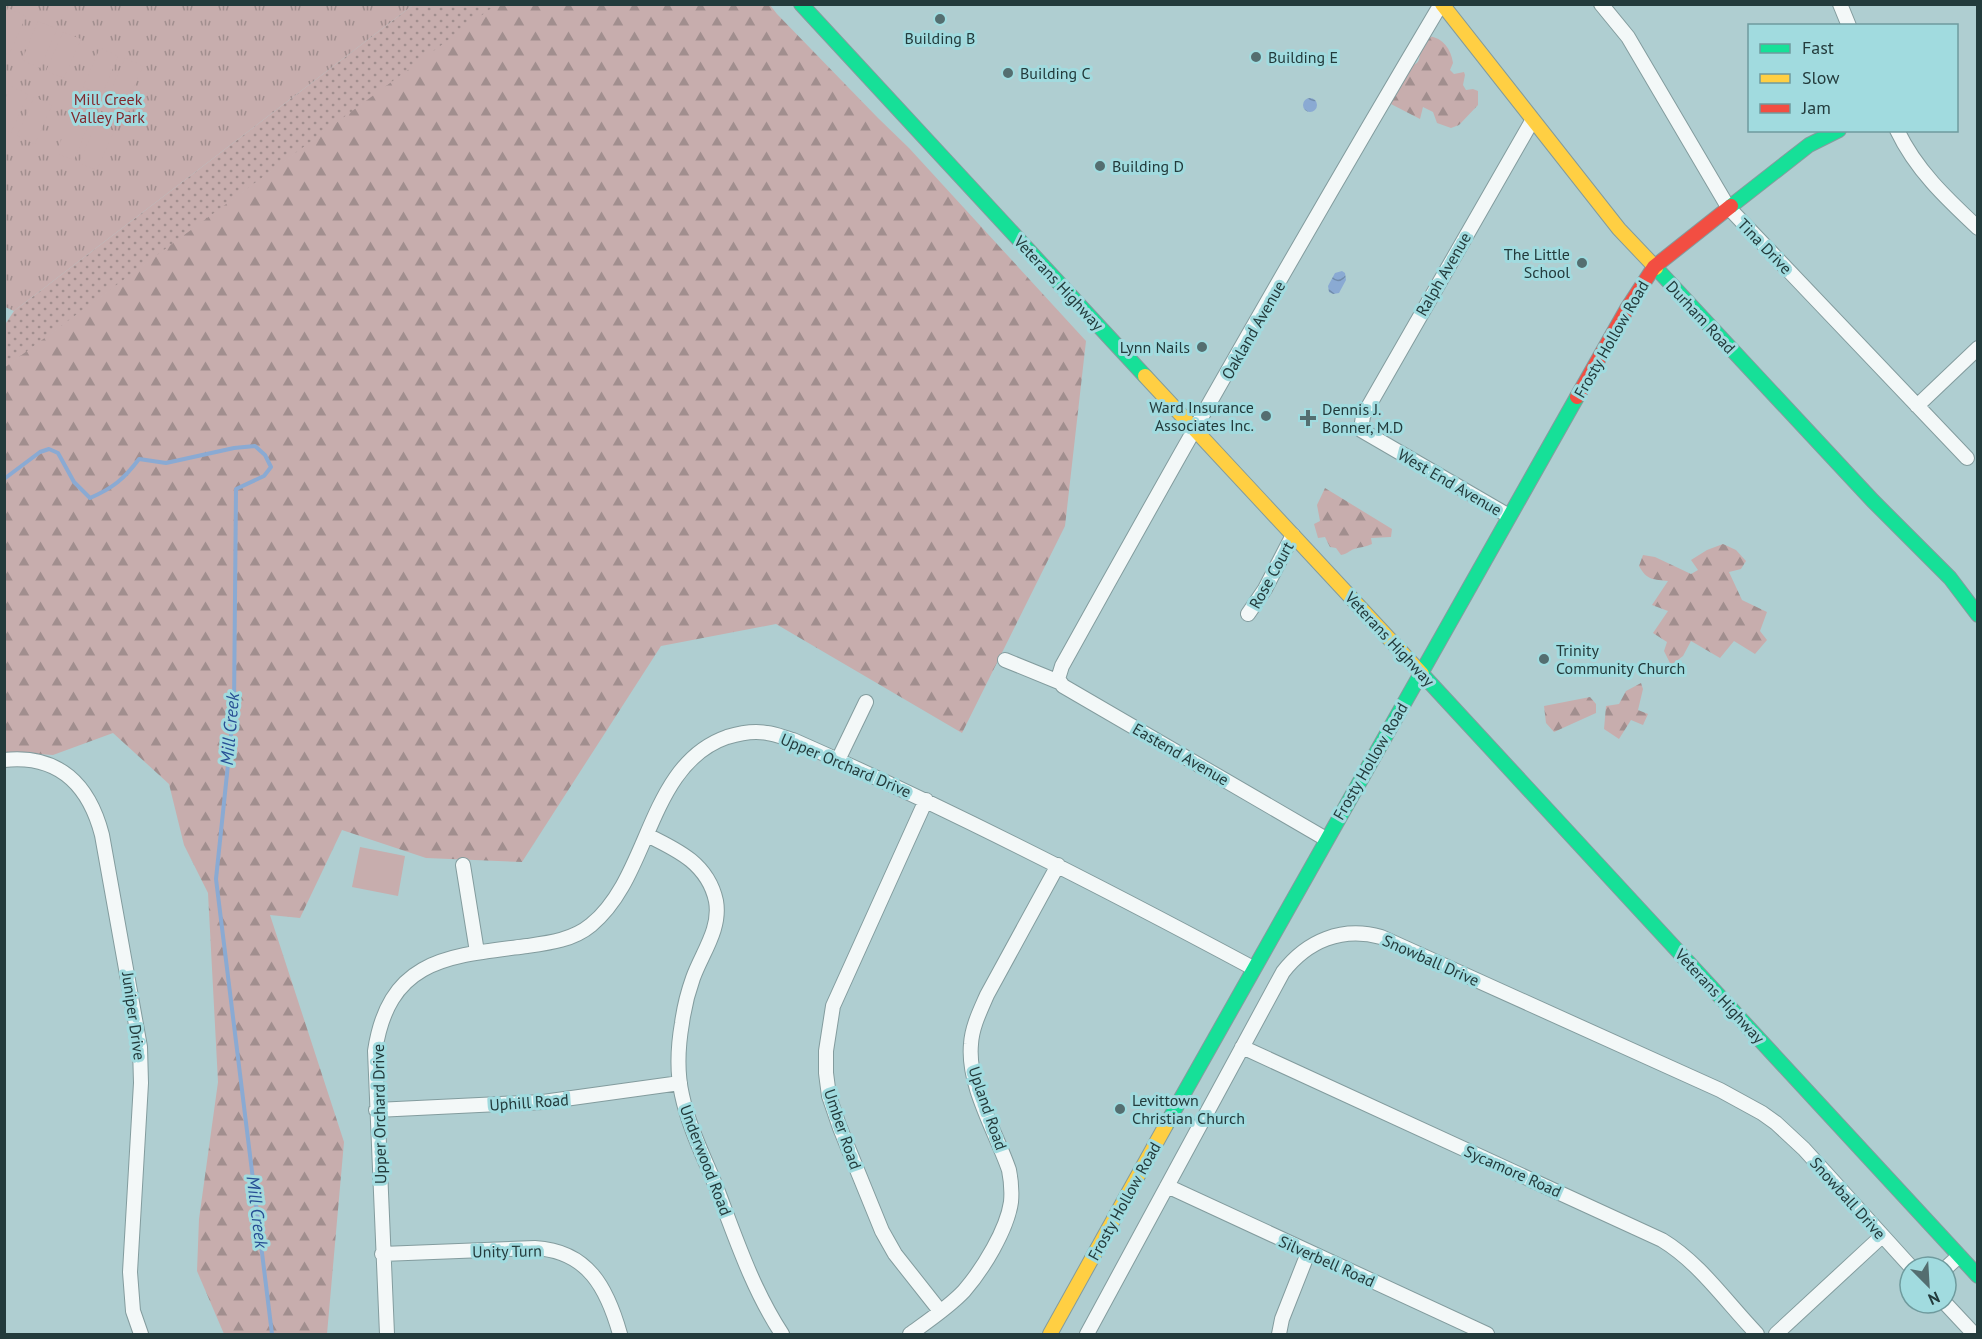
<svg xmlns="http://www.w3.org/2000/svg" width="1982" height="1339" font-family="'PT Sans',sans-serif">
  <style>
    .grass { fill: url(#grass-dots) }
    .forest { fill: url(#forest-firs) }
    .park { fill: url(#park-tufts) }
    .garden { fill: #c7adad }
    .water { fill: url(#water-waves) }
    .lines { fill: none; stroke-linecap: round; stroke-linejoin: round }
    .stream { stroke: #8aaad3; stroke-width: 4 }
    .street-casing { stroke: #839c9e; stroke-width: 16 }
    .fast-casing { stroke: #839c9e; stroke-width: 16 }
    .slow-casing { stroke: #839c9e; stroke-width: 16 }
    .jam-casing { stroke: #839c9e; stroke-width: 16 }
    .street { stroke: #f3f8f8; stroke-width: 14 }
    .fast { stroke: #16e098; stroke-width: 14 }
    .slow { stroke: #ffcf43; stroke-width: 14 }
    .jam { stroke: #f24e42; stroke-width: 14 }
    .poi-dot { fill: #546e70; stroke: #a1dbdf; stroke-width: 2 }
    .labels { text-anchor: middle; stroke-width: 6; stroke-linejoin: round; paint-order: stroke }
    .poi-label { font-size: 16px; fill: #233b3c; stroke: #a1dbdf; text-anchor: start }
    .park-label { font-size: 16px; fill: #82282d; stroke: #a1dbdf }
    .street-label { font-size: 16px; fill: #233b3c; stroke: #a1dbdf }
    .water-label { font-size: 18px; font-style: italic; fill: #274e94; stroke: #a1dbdf }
  </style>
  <defs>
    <pattern id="grass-dots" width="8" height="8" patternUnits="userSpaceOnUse" patternTransform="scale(1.5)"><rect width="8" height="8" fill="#c7adad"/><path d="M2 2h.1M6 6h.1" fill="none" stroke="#a18e8e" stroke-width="1.8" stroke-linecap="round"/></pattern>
    <pattern id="forest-firs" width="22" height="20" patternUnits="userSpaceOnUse" patternTransform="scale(1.5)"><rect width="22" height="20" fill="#c7adad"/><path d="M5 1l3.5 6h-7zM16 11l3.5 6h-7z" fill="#a18e8e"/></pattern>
    <pattern id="park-tufts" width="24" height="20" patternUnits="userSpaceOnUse" patternTransform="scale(1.5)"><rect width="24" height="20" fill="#c7adad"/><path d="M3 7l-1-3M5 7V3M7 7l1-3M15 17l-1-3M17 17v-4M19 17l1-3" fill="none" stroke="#a18e8e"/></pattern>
    <pattern id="water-waves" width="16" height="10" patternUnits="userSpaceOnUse" patternTransform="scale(1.5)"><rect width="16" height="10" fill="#8aaad3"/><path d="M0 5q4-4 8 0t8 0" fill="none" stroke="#708cac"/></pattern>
  </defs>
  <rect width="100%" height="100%" fill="#afced1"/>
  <path class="grass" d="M 413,5 L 497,5 L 5,368 L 4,326 L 14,311 Z"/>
  <path class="forest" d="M 497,4 L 770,5 L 777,14 L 878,118 L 909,148 L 1086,341 L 1065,526 L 962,733 L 776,624 L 661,646 L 522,862 L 426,858 L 342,830 L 300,918 L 270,915 L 344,1142 L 327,1334 L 224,1334 L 197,1271 L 199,1219 L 218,1082 L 208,893 L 184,845 L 169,784 L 113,733 L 53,755 L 5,752 L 4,368 Z
    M 1429,36 C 1443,38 1451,49 1453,63 L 1450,70 L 1454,74 L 1464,72 L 1465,75 L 1463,85 L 1466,90 L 1473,89 L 1478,91 L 1478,105 L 1459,125 L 1451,128 L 1437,123 L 1433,112 L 1423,107 L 1420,119 L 1389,103 L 1411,66 C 1422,62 1418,58 1421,50 C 1422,45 1427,40 1429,36 Z
    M 1325,488 L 1392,529 L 1391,537 L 1371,538 L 1372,544 C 1366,547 1360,547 1354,549 C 1349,551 1347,554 1341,555 L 1336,548 L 1330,547 L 1325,537 L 1318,538 L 1314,524 L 1320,521 L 1317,505 Z
    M 1723,544 L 1736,550 L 1746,561 L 1741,569 L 1729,572 L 1742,600 L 1767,612 L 1760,631 L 1767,640 L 1755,654 L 1734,641 L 1720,658 L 1691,641 L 1683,656 L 1671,665 L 1664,651 L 1667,642 L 1653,633 L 1668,611 L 1652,605 L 1668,581 C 1654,579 1647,581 1639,566 L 1643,555 L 1655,557 L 1691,574 L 1698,570 L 1691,560 L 1707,550 Z
    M 1641,683 L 1643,689 L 1638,710 L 1648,714 L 1643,725 L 1631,720 L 1619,739 L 1604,729 L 1606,706 L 1619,704 L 1626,691 Z
    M 1590,697 L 1596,704 L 1596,713 L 1554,732 L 1546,723 L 1544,706 Z"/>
  <path class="park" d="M 5,5 L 413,5 L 14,311 L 5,307 Z"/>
  <path class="garden" d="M 8,8 L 26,16 L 9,55 L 4,53 L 5,15 Z
    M 38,21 L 57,29 L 40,68 L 22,60 Z
    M 63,32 L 81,39 L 64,78 L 46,71 Z
    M 100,48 L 118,56 L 102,95 L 83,87 Z
    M 125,58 L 143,66 L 126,105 L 108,97 Z
    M 10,86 L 28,94 L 11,133 L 4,130 L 5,100 Z
    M 34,97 L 52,105 L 35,144 L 17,136 Z
    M 72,113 L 90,121 L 74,160 L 56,153 Z
    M 96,124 L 114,131 L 97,170 L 79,163 Z
    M 360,847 L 405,856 L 398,896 L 352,887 Z"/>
  <path class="water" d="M1303 105a7 7 0 1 1 14 0a7 7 0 1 1-14 0Z
    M 1342,271 L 1345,273 L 1346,280 L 1339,293 L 1333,294 L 1329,292 L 1328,286 L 1335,273 Z"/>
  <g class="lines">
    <path class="stream" d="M 4,479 L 40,452 L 49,449 L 58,453 L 74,482 L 90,498 C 113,488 124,479 139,459 L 166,463 L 234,448 L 255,446 L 265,455 L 271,467 L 264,476 L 236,489 L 234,707 L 216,879 L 272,1334"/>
    <defs>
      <path id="street" d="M 1601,4 L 1628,37 L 1728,207 L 1967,458
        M 1840,4 L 1849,26
        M 1897,130 C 1916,170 1946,198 1978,228
        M 1917,406 L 1978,348
        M 1509,516 L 1361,430 L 1363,416 L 1532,121
        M 1248,614 L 1265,589 L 1293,535
        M 1005,660 L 1059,682
        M 4,760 C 59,754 89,785 102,835 L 140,1047 L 141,1083 L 130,1272 L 133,1311 L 141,1334
        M 838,760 L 866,702
        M 926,800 L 833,1006 L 826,1051 L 826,1073 L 829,1096 L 840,1128 L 882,1231 L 895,1254 L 940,1311
        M 647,835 C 678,850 708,864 716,901 C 721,929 702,953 693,978 C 688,992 684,1008 682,1023 C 678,1046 677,1073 682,1095 C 689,1128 705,1159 717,1189 C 736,1239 753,1290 782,1334
        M 1326,839 L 1063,686 L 1058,679 L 1062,666 C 1185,444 1311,223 1441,4
        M 463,865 L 477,952
        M 1242,1047 L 1662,1240 C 1700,1263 1727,1303 1757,1334
        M 376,1110 L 543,1102 L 680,1083
        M 1167,1186 L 1487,1334
        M 382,1254 L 535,1248 C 588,1251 607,1288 620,1334
        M 1946,1268 L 1959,1256
        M 1945,1303 L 1974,1334
        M 387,1334 L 375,1051 C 389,958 449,956 527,946 C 549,943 573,940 591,925 C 651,876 647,765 727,737 C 740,733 753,730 767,733 C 776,734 785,738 793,740 C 950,809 1102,887 1253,968
        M 910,1334 C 928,1321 949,1307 964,1291 C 983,1269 1007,1230 1011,1202 C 1012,1191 1011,1180 1009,1170 C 996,1132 967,1085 971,1044 C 972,1027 980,1011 987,995 L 1058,865
        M 1087,1334 L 1283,972 C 1307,941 1342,926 1381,937 L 1720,1090 L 1762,1113 L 1776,1123 L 1804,1149 L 1911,1267
        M 1279,1334 L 1282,1319 L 1308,1253
        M 1776,1334 L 1882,1236"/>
      <path id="fast" d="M 801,4 L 1145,376
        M 1731,206 L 1809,145 L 1839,130
        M 1656,268 L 1873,501 L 1950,578 L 1978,615
        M 1422,674 L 1978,1276
        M 1166,1125 L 1577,397"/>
      <path id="slow" d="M 1442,4 L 1619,229 L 1656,268
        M 1145,376 L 1422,674
        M 1050,1334 L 1166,1125"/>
      <path id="jam" d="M 1577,397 L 1628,307 L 1654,267 L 1731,206"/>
    </defs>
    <use href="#street" class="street-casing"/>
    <use href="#fast" class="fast-casing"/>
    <use href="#slow" class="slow-casing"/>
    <use href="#jam" class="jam-casing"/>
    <use href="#street" class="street"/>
    <use href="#fast" class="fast"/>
    <use href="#slow" class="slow"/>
    <use href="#jam" class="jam"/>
  </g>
  <g class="poi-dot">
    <circle cx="940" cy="19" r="6"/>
    <circle cx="1256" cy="57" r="6"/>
    <circle cx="1008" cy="73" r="6"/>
    <circle cx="1100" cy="166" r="6"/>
    <circle cx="1582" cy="263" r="6"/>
    <circle cx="1202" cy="347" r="6"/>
    <circle cx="1266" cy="416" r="6"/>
    <path d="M1305 409h6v6h6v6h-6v6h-6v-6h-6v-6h6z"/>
    <circle cx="1544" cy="659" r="6"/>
    <circle cx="1120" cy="1109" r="6"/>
  </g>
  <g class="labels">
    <g class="poi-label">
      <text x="940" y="44" text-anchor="middle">Building B</text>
      <text x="1268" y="63">Building E</text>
      <text x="1020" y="79">Building C</text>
      <text x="1112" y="172">Building D</text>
      <text x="1570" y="260" text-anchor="end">The Little<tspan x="1570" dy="18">School</tspan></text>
      <text x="1190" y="353" text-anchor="end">Lynn Nails</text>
      <text x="1254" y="413" text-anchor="end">Ward Insurance<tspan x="1254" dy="18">Associates Inc.</tspan></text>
      <text x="1322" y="415">Dennis J.<tspan x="1322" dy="18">Bonner, M.D</tspan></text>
      <text x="1556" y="656">Trinity<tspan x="1556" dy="18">Community Church</tspan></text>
      <text x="1132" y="1106">Levittown<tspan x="1132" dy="18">Christian Church</tspan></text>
    </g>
    <g class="park-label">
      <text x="108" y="105">Mill Creek<tspan x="108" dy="18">Valley Park</tspan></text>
    </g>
    <g class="street-label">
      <text transform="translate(1765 246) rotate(46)" y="6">Tina Drive</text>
      <text transform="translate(1443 274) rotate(-60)" y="6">Ralph Avenue</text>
      <text transform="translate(1059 283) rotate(47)" y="6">Veterans Highway</text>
      <text transform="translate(1701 317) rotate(47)" y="6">Durham Road</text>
      <text transform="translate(1253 330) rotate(-60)" y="6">Oakland Avenue</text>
      <text transform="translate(1611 339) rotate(-60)" y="6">Frosty Hollow Road</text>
      <text transform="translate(1450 482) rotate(30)" y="6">West End Avenue</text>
      <text transform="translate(1271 575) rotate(-61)" y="6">Rose Court</text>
      <text transform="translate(1390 639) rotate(47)" y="6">Veterans Highway</text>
      <text transform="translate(1181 754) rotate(30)" y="6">Eastend Avenue</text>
      <text transform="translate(1370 761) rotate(-60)" y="6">Frosty Hollow Road</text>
      <text transform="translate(846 765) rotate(23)" y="6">Upper Orchard Drive</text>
      <text transform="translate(1431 960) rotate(24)" y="6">Snowball Drive</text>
      <text transform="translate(1720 996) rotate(47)" y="6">Veterans Highway</text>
      <text transform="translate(134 1016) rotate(82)" y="6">Juniper Drive</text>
      <text transform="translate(529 1102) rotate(-4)" y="6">Uphill Road</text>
      <text transform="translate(988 1108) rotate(71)" y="6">Upland Road</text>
      <text transform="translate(379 1114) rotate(-91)" y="6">Upper Orchard Drive</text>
      <text transform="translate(843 1129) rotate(71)" y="6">Umber Road</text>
      <text transform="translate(706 1160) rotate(69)" y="6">Underwood Road</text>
      <text transform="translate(1513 1171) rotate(24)" y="6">Sycamore Road</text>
      <text transform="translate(1848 1198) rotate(48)" y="6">Snowball Drive</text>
      <text transform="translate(1124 1201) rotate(-61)" y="6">Frosty Hollow Road</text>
      <text transform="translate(507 1251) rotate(-1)" y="6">Unity Turn</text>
      <text transform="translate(1327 1261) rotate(24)" y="6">Silverbell Road</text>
    </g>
    <g class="water-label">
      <text transform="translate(230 729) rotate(-85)" y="6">Mill Creek</text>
      <text transform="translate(257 1212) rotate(83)" y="6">Mill Creek</text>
    </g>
  </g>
  <rect width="1982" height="1339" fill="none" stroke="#233b3c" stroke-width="12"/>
  <rect x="1748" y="24" width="210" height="108" fill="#a1dbdf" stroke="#6f9b9e" stroke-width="1.5"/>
  <rect x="1760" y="44" width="30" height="9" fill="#16e098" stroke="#6f9b9e" stroke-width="1.5"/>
  <text x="1802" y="54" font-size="18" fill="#233b3c">Fast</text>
  <rect x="1760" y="74" width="30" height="9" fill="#ffcf43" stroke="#6f9b9e" stroke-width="1.5"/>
  <text x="1802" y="84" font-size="18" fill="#233b3c">Slow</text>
  <rect x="1760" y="104" width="30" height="9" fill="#f24e42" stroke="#6f9b9e" stroke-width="1.5"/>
  <text x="1802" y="114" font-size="18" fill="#233b3c">Jam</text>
  <g transform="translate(1928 1285) rotate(156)"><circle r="28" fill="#a1dbdf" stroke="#6f9b9e" stroke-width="1.5"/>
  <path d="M0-4.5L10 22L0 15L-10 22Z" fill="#546e70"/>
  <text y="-9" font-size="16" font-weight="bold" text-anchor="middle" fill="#233b3c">N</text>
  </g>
</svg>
